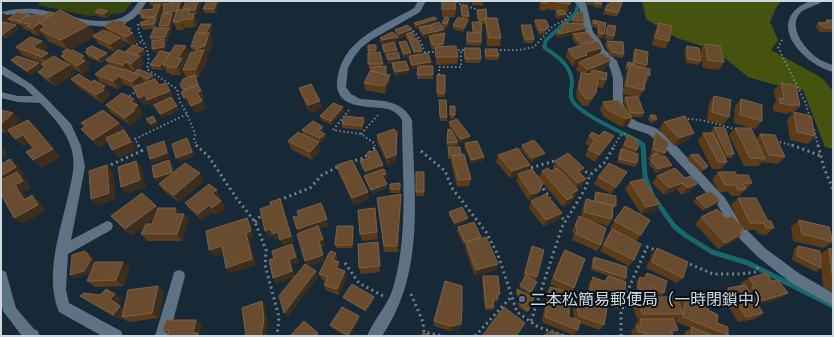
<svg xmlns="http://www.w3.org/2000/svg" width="834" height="337" font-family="Ubuntu,'Noto Sans JP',sans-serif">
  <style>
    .green { fill: #39450e }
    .forest { fill: #45530f }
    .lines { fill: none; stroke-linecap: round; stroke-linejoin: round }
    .stream-far1 { stroke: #18676b; stroke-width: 4 }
    .stream { stroke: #18676b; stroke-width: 5 }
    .path-far1 { stroke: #74838e; stroke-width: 2; stroke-dasharray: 1.5 2.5; stroke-linecap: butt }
    .path { stroke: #74838e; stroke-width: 3; stroke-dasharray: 2 3.5; stroke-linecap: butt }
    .minor { fill: #5f7283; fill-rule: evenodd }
    .tertiary { fill: #5f7283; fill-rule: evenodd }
    .wall { fill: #5c3b19; fill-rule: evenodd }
    .shaded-wall { fill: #3c2d1c }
    .building { fill: #694c2f; stroke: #78624a }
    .service-dot { fill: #5c6f8a; stroke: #091117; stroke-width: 1.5 }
    .labels { text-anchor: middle; stroke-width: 4; stroke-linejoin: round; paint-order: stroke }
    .near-poi-label { font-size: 16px; fill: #cdd8e1; stroke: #091117; text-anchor: start }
  </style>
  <rect width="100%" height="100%" fill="#172937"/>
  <path class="green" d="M 40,1 L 133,1 L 123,13 L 90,16 L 38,5 Z"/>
  <path class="forest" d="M 642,1 L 782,1 L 777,6 L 770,22 L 778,40 L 771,50 L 822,78 L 833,91 L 833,149 L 825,147 L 803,90 L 772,84 L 748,77 L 726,59 L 705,47 L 677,38 L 646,19 Z"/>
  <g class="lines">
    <path class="stream-far1" d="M 579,1 L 576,13 L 546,40 L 544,47 C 557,56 571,65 572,82 C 572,88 569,94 572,100 C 580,115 624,133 640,142 L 643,146"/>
    <path class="stream" d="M 643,145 L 645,176 L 652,195
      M 656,201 L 674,226 L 685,235 L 712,252 L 748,263 L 833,306"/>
    <path class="path-far1" d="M 457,1 L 457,3 L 479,10
      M 138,24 C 139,43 153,48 147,69 L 177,89 L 180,102 L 187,114 L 195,134 L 194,139 L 197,146
      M 410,28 L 418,36 L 425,52 L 437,52
      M 782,40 L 778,47 L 806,104 L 810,118
      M 133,47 L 142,41
      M 454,50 L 467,50
      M 496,50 L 519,50 L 534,47 L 553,26 L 565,20 L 572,10
      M 439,75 L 439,67 L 461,67 L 461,50
      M 126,98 L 137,91
      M 349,110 L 333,130 L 361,134 L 374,143 L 375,146
      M 668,121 C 691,115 715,123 737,130
      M 814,129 L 818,146
      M 361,134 L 379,114
      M 776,141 L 795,146
      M 139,146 L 135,139 L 187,114
      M 614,146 L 620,136 L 625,133"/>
    <path class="path" d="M 138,145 L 142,151
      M 196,145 L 209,157 L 237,199 L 255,222 L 266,250 L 265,265 L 279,317 L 277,336
      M 792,145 L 821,156
      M 818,145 L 824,168 L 833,189
      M 421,151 L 445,171 L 452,188 L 486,232 L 498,255 L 517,312 L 538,327 L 565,336
      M 350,162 L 364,158 L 375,147 L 374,145
      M 106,167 L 146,149
      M 581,168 L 590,175
      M 532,172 L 530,168 L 558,160
      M 540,184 L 550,198
      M 279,200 L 310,188 L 322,175 L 339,166
      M 559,213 L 565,222
      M 255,222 L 263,213
      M 685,262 L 713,274 L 739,274 L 756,272 L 758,267
      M 345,263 L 359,283 L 383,296
      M 411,294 L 423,322 L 424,332 L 443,336
      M 531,321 L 562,227 L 585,189 L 590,175 L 604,163 L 615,145
      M 475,336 L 512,296
      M 621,336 L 621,313 L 628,290 L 647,247 L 658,251"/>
    <path class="minor" d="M 139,1 L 147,1 C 143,7 139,14 134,18 C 104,38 66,17 35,14 C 23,13 12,14 1,16 L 1,12 C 13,9 23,8 35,9 C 62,12 106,32 129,13 C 133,10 136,5 139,1 Z
      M 573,1 L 582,1 L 586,3 L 593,32 L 600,40 L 605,50 L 617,61 L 623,78 L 623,104 L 629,117 L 638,122 L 656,128 L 670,139 L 725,198 L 741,224 L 766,249 L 800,274 L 833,293 L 833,306 L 790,282 L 758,257 L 733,232 L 717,204 L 662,145 L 648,134 L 630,128 L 621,122 L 613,104 L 613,78 L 608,62 L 598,53 L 593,43 L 585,33 L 579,6 Z
      M 1,65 L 31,84 L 46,98 L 71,124 L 81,146 L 85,167 L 71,240 L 107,221 L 111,222 L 113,226 L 111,230 L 68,254 L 66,290 L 69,303 L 121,331 L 123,336 L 102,336 L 59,312 C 44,276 60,232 68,196 C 72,178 77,162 70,145 C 64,128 52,116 40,103 L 18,102 L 1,98 L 1,92 L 18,96 L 33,96 L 25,88 L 4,76 L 1,73 Z
      M 361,99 C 382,101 401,99 412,120 C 414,193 426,272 382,336 L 367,336 C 374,319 388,305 393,288 C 409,234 402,175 402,120 C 393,103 372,110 358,105 L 356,103 L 358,101 Z
      M 1,270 L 6,272 L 7,276 L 16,308 L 34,329 L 38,331 L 40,336 L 22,336 L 3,311 L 1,302 Z
      M 179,270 L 184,272 L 185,276 L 169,336 L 155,336 L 173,276 L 174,272 Z"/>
    <path class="tertiary" d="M 418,1 L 426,1 L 420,12 L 371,40 L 361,48 L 354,57 L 348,68 L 346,87 L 351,94 L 364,101 L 366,103 L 364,105 C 358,107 347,103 342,98 C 336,91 336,83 338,75 C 345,38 385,25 414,8 Z
      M 810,1 L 823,1 C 817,6 807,7 801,12 C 787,26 804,48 816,57 C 821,61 827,63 833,65 L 833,72 C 801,63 763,20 810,1 Z"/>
  </g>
  <path class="wall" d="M 148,1 L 183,1 L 182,3 L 181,3 L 182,4 L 181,9 L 183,9 L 186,1 L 200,1 L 201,4 L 197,14 L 194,14 L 198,21 L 196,27 L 184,28 L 184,30 L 177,30 L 173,22 L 175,16 L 174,16 L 174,18 L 171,29 L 170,29 L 171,32 L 167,41 L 165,41 L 166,43 L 166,51 L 162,52 L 170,53 L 190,54 L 184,63 L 185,65 L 194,53 L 191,47 L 211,24 L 212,28 L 210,34 L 213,41 L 209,54 L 206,55 L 208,58 L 199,77 L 196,77 L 199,87 L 205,99 L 201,100 L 206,109 L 195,113 L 190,104 L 188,105 L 181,92 L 183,91 L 186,78 L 183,71 L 181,75 L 171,75 L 170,73 L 167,73 L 164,67 L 162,70 L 152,69 L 150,65 L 160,52 L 154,53 L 152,49 L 152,42 L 150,38 L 160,28 L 159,26 L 163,14 L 163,13 L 164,6 L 161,6 L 162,9 L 158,20 L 158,21 L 156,28 L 143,30 L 140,25 L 145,22 L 143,18 L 141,18 L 139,14 L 153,9 L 154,6 L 151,6 Z
    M 207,1 L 219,1 L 219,3 L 216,13 L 205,13 L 203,9 Z
    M 441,1 L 455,1 L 456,9 L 455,17 L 442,17 Z
    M 461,1 L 469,1 L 469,3 L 461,3 Z
    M 472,1 L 483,1 L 483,6 L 472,5 Z
    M 540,1 L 572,1 L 570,5 L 569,5 L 567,12 L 565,12 L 566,18 L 559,19 L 555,16 L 556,11 L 559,11 L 546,9 L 545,11 L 539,10 Z
    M 586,1 L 601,1 L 602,4 L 601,8 L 594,7 L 593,5 L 587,5 Z
    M 606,1 L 613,1 L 613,2 L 622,3 L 617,17 L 603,14 L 607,5 L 610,3 L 606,3 Z
    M 461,5 L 469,16 L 468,24 L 463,32 L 453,29 L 453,25 L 462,18 L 460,9 Z
    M 477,10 L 487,18 L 501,38 L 500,46 L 487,46 L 485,24 L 482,24 L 482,35 L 481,35 L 481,46 L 466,45 L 467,32 L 472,32 L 472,22 L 478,22 L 476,14 Z
    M 108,11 L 111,15 L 107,18 L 98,16 L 95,12 Z
    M 1,12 L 8,19 L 32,16 L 45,16 L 45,15 L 53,13 L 54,14 L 96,35 L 108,32 L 104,26 L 130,29 L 137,41 L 131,45 L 121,40 L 125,46 L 118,50 L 126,52 L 126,51 L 146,53 L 141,57 L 144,64 L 136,71 L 131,70 L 130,71 L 134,73 L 153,75 L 159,85 L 166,83 L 174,98 L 172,99 L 179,110 L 162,118 L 155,106 L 152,107 L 149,103 L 143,105 L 133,88 L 124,84 L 118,89 L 100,82 L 95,74 L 109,65 L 106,60 L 101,63 L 88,57 L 85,52 L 87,51 L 86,49 L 110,57 L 115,52 L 99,44 L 94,37 L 70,50 L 90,63 L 87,65 L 90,69 L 83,74 L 70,66 L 75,73 L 55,86 L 44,79 L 38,72 L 44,68 L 41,64 L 43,63 L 22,55 L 16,47 L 42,41 L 48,48 L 44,51 L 52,58 L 66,63 L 61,56 L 64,54 L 62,52 L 66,49 L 48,41 L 42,33 L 39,36 L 33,34 L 30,31 L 24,29 L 21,25 L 11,23 L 10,21 L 7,23 L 16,25 L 19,29 L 6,38 L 1,36 Z
    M 535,20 L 547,31 L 544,34 L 539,35 L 534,24 Z
    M 572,20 L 584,21 L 583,25 L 586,28 L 585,32 L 594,42 L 602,48 L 599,54 L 607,67 L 598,72 L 606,80 L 603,88 L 597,87 L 593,100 L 588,106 L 582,106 L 576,97 L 578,81 L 581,74 L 576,70 L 578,65 L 573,67 L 566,57 L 568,49 L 578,46 L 572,39 L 573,35 L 557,38 L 556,35 L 557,31 L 561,30 L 563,23 L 571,24 Z
    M 593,20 L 606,23 L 604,34 L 603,38 L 597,37 L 597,28 L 592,27 L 592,24 Z
    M 826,20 L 833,20 L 833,32 L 820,32 L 815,27 L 818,23 L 824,23 Z
    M 449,22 L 447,28 L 442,27 L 444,29 L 444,33 L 445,33 L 443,47 L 458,57 L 457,64 L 436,65 L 435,49 L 432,50 L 429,40 L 429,37 L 424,38 L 419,31 L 419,29 L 417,29 L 414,27 L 414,23 L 442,26 L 442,23 Z
    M 659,23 L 669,41 L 665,49 L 652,45 L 655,31 Z
    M 521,25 L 534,39 L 533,43 L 524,43 L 521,29 Z
    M 608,25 L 614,36 L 613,40 L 605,39 L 606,29 Z
    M 412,29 L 412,32 L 415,38 L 422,51 L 422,54 L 431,66 L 433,66 L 433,79 L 417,79 L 418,68 L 412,69 L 409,60 L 409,57 L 404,58 L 399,46 L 399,42 L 411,56 L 414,55 L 409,42 L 406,38 L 406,36 L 399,39 L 395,34 L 395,30 Z
    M 398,37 L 398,42 L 383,44 L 380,42 L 380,38 Z
    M 607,41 L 624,54 L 623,58 L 610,56 L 605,45 Z
    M 705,44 L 724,62 L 719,70 L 703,68 L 700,51 Z
    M 376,45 L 376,52 L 383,64 L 383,66 L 386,66 L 386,74 L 390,82 L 385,94 L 365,90 L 364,83 L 371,71 L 370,68 L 369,68 L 368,53 L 368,51 Z
    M 382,45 L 397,50 L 400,62 L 409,70 L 409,74 L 395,76 L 392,67 L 392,63 L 389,64 L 386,56 L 385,56 L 382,49 Z
    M 687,46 L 701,61 L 698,65 L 686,63 L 684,50 Z
    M 464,48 L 481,59 L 480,63 L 465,63 L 464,52 Z
    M 485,49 L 499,56 L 498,60 L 486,60 L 484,53 Z
    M 635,49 L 647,65 L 645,68 L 650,75 L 646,83 L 645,83 L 644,90 L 639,98 L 638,98 L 644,113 L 642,117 L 632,117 L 628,125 L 622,127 L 604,117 L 600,110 L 603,102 L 627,111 L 623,101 L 625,97 L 636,97 L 622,94 L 627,70 L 625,70 L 626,66 L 628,62 L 632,63 L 633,53 Z
    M 11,60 L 42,67 L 31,75 L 15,64 Z
    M 437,75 L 445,93 L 445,97 L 437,97 Z
    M 71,79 L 111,94 L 108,96 L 109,98 L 102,103 L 77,86 Z
    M 781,83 L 800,106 L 793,113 L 789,112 L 787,114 L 773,111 L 773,105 L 776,101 L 774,90 Z
    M 299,88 L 322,109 L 310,113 L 301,95 Z
    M 714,96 L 729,117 L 723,125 L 707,120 L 709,103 Z
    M 134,99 L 143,113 L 139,116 L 141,118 L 131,125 L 111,113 L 106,105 Z
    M 741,99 L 762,121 L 755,129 L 734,123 L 735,106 Z
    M 439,100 L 447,117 L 447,121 L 440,121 Z
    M 450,106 L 455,115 L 454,119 L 450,119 Z
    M 1,110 L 13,113 L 20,120 L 12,128 L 28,120 L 36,127 L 60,157 L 41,168 L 33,148 L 29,143 L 23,146 L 9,131 L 7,133 L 1,132 Z
    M 344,111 L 332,125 L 321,120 L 320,116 Z
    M 794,112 L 815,136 L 808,144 L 790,140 L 787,120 Z
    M 650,115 L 657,119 L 655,122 L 650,123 L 648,119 Z
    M 365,122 L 362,130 L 342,128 L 342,124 Z
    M 449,122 L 469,139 L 461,143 L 449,126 Z
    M 664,122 L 689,140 L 674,146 L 659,129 Z
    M 81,123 L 119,123 L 130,137 L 136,150 L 118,158 L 108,141 L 99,147 L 88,137 L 81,129 L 85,127 Z
    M 714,127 L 734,154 L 731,158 L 725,158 L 727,162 L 721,169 L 712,169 L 698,141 L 703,133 L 712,133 L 711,131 Z
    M 735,128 L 756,139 L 760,134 L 785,157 L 778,164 L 762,162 L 758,166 L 744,166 L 729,135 Z
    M 448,129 L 458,142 L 458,145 L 447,147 Z
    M 302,130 L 324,131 L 322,133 L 326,138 L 321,142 L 303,134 Z
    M 656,132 L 665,153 L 662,157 L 658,155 L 660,157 L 672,165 L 670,169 L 656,173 L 649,164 L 650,161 L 648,159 L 651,155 L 654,154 L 651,153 L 654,136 Z
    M 397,133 L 397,140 L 396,162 L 388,165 L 377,142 L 377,135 Z
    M 628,135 L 637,150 L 635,153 L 637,163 L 635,167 L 617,162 L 619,153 L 621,149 L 627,151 L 621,149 Z
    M 589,136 L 610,144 L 595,162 L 585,156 L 588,149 L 590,146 L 585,144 Z
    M 288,141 L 321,150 L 312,160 L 291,149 Z
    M 465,143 L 484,157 L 483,161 L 471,163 L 464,147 Z
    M 522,145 L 543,156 L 531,162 L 521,149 Z
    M 448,147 L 461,155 L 471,179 L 469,186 L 457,187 L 451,163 L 451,159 L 448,159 Z
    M 367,153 L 383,165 L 384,169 L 366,175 L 361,165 L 360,161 L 368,158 Z
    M 498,155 L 529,170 L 539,178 L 542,171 L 551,171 L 554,170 L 553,168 L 555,161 L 584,168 L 581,174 L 582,186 L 577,189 L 578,190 L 575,197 L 573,199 L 570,204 L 563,207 L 543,183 L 541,190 L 529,201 L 516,181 L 518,176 L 510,178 L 496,162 Z
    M 690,155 L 705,170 L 701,172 L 687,159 Z
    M 172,164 L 174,172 L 204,181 L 179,202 L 164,191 L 159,184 L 166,179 L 157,182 Z
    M 337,165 L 368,192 L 369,199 L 354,205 L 338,172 Z
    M 416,172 L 424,172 L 424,196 L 416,196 Z
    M 718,172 L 737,175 L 752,183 L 739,196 L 731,196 L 728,192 L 719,192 L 712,179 Z
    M 386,174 L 387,178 L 384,179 L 387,188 L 372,194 L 365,180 L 364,176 Z
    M 657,176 L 685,178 L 691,191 L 682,195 L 677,190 L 664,195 L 652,183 Z
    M 598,177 L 622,180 L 611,194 L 594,184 Z
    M 630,182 L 660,204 L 655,211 L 641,214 L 625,189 Z
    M 400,183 L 400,193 L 390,193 L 390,189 Z
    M 596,192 L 616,206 L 613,209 L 612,219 L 608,226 L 588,220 L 601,245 L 597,251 L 572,240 L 574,234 L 572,232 L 579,216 L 581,217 L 583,206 L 586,199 L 594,201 L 594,195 Z
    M 401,194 L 401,201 L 398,252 L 384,252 L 377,198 Z
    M 221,197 L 219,199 L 221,201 L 226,208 L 217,215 L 213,212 L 202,220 L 190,210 L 185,203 Z
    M 696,198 L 720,200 L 717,204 L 703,211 L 693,202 Z
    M 738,198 L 768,221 L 774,228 L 766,235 L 758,234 L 756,230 L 743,230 L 740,232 L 735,241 L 718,249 L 695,224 L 701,217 L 726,218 L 740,224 L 731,205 Z
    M 531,201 L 562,213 L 559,219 L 544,227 L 529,208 Z
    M 625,206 L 641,235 L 636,241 L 634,260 L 629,266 L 600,251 L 607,236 L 612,229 L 625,236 L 610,228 Z
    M 158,208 L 181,214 L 189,220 L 182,241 L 147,241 L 141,234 L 145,226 L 131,236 L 111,216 ZM 153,219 L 152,224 L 147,224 Z
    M 375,208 L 378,239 L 362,241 L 360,234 Z
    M 449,212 L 467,221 L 455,226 L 449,216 Z
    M 799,220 L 833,242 L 824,248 L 793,241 L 791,227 Z
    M 458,227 L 481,237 L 480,238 L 498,264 L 496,270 L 475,276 L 465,248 L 465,245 L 464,245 L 457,231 Z
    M 354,229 L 353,248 L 336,248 L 335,245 Z
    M 378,242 L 380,272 L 361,274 L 359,268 Z
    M 532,246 L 537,277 L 536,280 L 531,278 L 537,282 L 529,295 L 519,287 L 525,276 L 523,276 Z
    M 798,246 L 820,254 L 829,248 L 833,249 L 833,294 L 823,286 L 821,264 L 821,268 L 816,272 L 792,260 L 794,249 Z
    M 657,248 L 683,278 L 677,283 L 646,268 L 652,254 Z
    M 565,250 L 574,288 L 570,294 L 569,317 L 574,319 L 573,310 L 575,303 L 579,298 L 604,325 L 600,330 L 579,323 L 578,330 L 573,335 L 542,322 L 547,292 L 550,287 L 564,291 L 550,284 L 561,256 Z
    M 85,251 L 89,254 L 95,262 L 123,262 L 130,268 L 123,286 L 95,287 L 87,281 L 95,263 L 88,274 L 75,278 L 70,275 Z
    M 594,257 L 626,278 L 624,281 L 623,303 L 618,309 L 586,297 L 589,283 L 593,277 L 604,281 L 608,276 L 621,280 L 591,270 L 592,260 Z
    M 338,259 L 337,261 L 341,268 L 340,269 L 347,277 L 339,295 L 327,291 L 324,285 L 326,281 L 322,280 L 319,274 Z
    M 647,273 L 664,293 L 661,296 L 650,291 L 647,295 L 636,291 L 637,280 L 640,277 L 643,278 L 644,276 Z
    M 483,276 L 500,294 L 498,297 L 497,297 L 497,302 L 493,302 L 494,307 L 493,310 L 485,310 L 482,279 Z
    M 749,278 L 772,281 L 788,293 L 779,299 L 758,305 L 763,313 L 755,319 L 738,322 L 721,294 L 728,288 L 742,285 L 741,283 Z
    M 158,286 L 164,291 L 159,318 L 129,322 L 122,318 L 121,320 L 89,302 L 80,296 L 115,294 L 122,299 L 117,304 L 124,309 Z
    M 517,289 L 534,298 L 527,313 L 519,307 L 516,292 Z
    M 343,297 L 374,297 L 374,300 L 366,312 L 344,299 Z
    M 637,297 L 679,303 L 679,302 L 686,297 L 708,310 L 717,323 L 728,335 L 726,336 L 684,336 L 685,332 L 691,328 L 676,322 L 677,318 L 674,319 L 678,330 L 673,334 L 673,336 L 633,336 L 631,331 L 635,327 L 635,324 L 640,319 L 637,319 L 632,303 Z
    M 360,319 L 349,336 L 346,336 L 332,328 L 330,325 Z
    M 434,321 L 461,324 L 460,329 L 450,331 L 434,326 Z
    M 202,325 L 199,334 L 168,334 L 163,330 Z"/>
  <path class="shaded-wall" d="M 166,1 L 169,1 L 170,3 L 168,6 Z
    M 180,1 L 181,1 L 182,4 L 180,15 L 174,16 L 174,18 L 171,29 L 163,13 Z
    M 198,1 L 200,1 L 201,4 L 197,14 L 195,10 Z
    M 217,1 L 219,1 L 219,3 L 216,13 L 214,9 Z
    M 160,5 L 162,9 L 158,20 L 156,16 Z
    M 190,9 L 194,16 L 194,14 L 198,21 L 196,27 L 193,19 L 189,14 Z
    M 108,11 L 111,15 L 107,18 L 104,14 Z
    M 4,13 L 9,19 L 8,19 L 10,21 L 1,27 L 1,15 Z
    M 567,14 L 566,18 L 559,19 L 560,15 Z
    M 156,17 L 158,21 L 156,28 L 154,24 Z
    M 449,18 L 449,22 L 447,28 L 447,24 Z
    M 437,19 L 436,23 L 420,28 L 419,27 L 419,29 L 417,29 L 417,25 Z
    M 180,20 L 184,28 L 184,30 L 180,22 Z
    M 468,20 L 468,24 L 463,32 L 464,28 Z
    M 39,23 L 45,31 L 40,30 L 42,33 L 39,36 L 33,28 Z
    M 126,23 L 137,41 L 131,45 L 126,37 L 123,25 Z
    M 211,24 L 212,28 L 210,34 L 213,41 L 209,54 L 206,55 L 208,58 L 199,77 L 196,69 L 199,57 L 196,49 L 206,33 Z
    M 16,25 L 19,29 L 6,38 L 3,34 Z
    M 89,25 L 97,36 L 93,36 L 94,37 L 69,51 L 61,40 Z
    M 549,27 L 547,31 L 544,34 L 545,30 Z
    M 169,28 L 171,32 L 167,41 L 165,37 Z
    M 586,28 L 585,32 L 557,38 L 559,34 Z
    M 412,29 L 412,33 L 406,34 L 406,36 L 399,39 L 399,34 Z
    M 444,29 L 444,33 L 435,36 L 435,32 Z
    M 433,32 L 433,36 L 424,38 L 424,34 Z
    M 415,36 L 415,40 L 409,39 L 409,42 L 409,38 Z
    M 398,37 L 398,42 L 383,44 L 383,40 Z
    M 120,38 L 125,46 L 115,52 L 110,44 Z
    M 164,39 L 166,43 L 166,51 L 154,53 L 152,49 Z
    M 42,41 L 48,48 L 39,55 L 33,47 Z
    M 595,41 L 593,45 L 579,48 L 581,44 Z
    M 186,46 L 190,54 L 184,63 L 186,66 L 183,70 L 183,71 L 181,75 L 177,67 L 178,58 Z
    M 602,48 L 599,56 L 586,59 L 584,63 L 579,62 L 578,65 L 573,67 L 575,59 L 586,52 Z
    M 144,49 L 146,53 L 141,57 L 144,64 L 136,71 L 131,64 L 136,55 Z
    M 397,50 L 398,54 L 386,54 L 386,56 L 385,56 L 385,52 Z
    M 422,51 L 422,55 L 414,56 L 414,52 Z
    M 48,53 L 55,61 L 48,65 L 42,57 Z
    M 107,53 L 110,57 L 101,63 L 98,59 Z
    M 170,53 L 172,57 L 163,65 L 164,67 L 162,70 L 160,66 Z
    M 411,53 L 411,57 L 404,58 L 404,54 Z
    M 84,56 L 90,63 L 87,65 L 90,69 L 83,74 L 77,66 L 80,58 Z
    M 400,58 L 400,62 L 389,64 L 388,60 Z
    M 611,60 L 607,67 L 584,77 L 587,70 Z
    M 126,62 L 131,70 L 128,73 L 123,65 Z
    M 431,62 L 431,66 L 412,69 L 412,65 Z
    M 39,63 L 42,67 L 31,75 L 27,71 Z
    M 69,65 L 75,73 L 55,86 L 48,78 Z
    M 409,70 L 409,74 L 395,76 L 395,72 Z
    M 140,75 L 145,82 L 137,89 L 132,82 Z
    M 153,75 L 155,79 L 150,83 L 148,79 Z
    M 195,75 L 197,79 L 200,90 L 185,94 L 183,90 Z
    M 390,75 L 390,82 L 385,94 L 385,86 Z
    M 119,76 L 124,84 L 118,89 L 113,81 Z
    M 166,83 L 174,98 L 152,107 L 149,103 L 143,105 L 138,98 Z
    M 105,86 L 111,94 L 108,96 L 109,98 L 102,103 L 96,95 Z
    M 201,91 L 205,99 L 201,100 L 197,92 Z
    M 596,93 L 593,100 L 588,106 L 591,99 Z
    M 187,97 L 191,104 L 188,105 L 184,98 Z
    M 134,99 L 143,113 L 139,116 L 141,118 L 131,125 L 125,118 L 133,109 L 131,102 Z
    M 202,101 L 206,109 L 195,113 L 191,106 Z
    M 320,101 L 322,109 L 310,113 L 308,105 Z
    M 177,106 L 179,110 L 162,118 L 160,114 Z
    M 343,107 L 344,111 L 332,125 L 331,121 Z
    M 13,113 L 20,120 L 7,133 L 1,127 L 1,124 Z
    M 632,117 L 628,125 L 622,127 L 626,119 Z
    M 364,118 L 365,122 L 362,130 L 362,126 Z
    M 28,120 L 36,127 L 60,157 L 41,168 L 33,160 L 53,149 Z
    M 156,121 L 159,124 L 152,128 L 150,124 Z
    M 119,123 L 124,131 L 99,147 L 93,140 Z
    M 323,127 L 324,131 L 320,135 L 319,131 Z
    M 124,130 L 130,137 L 136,150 L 118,158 L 112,150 Z
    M 397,133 L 397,140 L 396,162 L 388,165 L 387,158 Z
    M 694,133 L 689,140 L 674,146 L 679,138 Z
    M 325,134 L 326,138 L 321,142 L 320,138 Z
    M 23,135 L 31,142 L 23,146 L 15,139 Z
    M 470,136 L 469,139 L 461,143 L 461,139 Z
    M 614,136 L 610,144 L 595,162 L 599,155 Z
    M 187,138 L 190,142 L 195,156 L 179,162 L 176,158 Z
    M 164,141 L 166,145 L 170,157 L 153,163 L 150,159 Z
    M 319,142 L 321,150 L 312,160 L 310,152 Z
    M 1,146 L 8,155 L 1,159 L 10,170 L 10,159 L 18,166 L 24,174 L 22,176 L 26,179 L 31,188 L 23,192 L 32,206 L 1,185 Z
    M 545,153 L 543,156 L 531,162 L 532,158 Z
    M 484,157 L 483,161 L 471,163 L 472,160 Z
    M 169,160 L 172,164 L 174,176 L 157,182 L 154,178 Z
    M 136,161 L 142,168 L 146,187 L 127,194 L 121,187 Z
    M 107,165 L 113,172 L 116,199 L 98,205 L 91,199 Z
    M 383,165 L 384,169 L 366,175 L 365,171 Z
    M 530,165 L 528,172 L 518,174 L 518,176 L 510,178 L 512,171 Z
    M 672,165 L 670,169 L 656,173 L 658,169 Z
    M 708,166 L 705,170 L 701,172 L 704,169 Z
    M 584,168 L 580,175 L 578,171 Z
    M 627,172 L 622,180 L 611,194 L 616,187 Z
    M 200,173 L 204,181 L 179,202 L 174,195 Z
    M 386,174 L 387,178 L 382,179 L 382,175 Z
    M 586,179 L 582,186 L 575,190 L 578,183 Z
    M 543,183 L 536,199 L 529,201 L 531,194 Z
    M 683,183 L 677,190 L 664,195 L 669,188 Z
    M 387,184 L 387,188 L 372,194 L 371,190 Z
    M 697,184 L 691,191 L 682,195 L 687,188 Z
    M 217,190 L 221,197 L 217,200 L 212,193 Z
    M 578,190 L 575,197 L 573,199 L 570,204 L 563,207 L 567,200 L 571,194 Z
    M 368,192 L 369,199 L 354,205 L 352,198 Z
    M 401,194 L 401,201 L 398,252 L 397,246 Z
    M 32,195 L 40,202 L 46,211 L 23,224 L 14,218 Z
    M 280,199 L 283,205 L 294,242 L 283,246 L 280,240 Z
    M 720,200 L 717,204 L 703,211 L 706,208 Z
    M 221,201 L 226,208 L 217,215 L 212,208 Z
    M 660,204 L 655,211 L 641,214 L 646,207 Z
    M 209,205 L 213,212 L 202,220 L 198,214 Z
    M 156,206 L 162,213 L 131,236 L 125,229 Z
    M 176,208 L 181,215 L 174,214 Z
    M 562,213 L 559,219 L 544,227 L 546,220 Z
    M 184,214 L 189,220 L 182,241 L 177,234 Z
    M 247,218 L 251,225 L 254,238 L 250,239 L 256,265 L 230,274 L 226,268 L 246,233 Z
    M 468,218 L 467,221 L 455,226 L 455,223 Z
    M 327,219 L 329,226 L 299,236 L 297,229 Z
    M 353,226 L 354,229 L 353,248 L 352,245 Z
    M 271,229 L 278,232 L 281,239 L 276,241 L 273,236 L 269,237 L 265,231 Z
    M 742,234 L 735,241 L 718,249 L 725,243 Z
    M 481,237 L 480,240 L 466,242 L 465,245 L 464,245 L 465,242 Z
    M 323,239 L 325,246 L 321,247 L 325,261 L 307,267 L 305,261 L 319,241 Z
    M 292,244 L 295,250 L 299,263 L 292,265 L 295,277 L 276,284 L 273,278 L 289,259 Z
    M 222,246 L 226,253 L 214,257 L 209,250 Z
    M 85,251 L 89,254 L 95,262 L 88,274 L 75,278 L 70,275 Z
    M 336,253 L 338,259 L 335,266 L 333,260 Z
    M 123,262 L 130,268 L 123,286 L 116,280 Z
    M 339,262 L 341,268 L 338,274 L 336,268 Z
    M 498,264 L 496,270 L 475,276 L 476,270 Z
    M 316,271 L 318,277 L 287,318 L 284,313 Z
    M 345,271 L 347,277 L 339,295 L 337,289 Z
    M 158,286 L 164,291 L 159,318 L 152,313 Z
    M 788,293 L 779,299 L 754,306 L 762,301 Z
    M 115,294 L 122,299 L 117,305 L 110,299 Z
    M 374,297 L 374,300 L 366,312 L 365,310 Z
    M 262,301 L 265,306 L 268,325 L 266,336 L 261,336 Z
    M 120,306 L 128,312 L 122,317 L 122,318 L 121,320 L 113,315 Z
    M 359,316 L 360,319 L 349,336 L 348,336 L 348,335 Z
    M 196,320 L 202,325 L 199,334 L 201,336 L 196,336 L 193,333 Z
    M 461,324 L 460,329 L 450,331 L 451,326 Z
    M 318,333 L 320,336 L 316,336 Z"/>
  <path class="building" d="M 172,1 L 180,1 L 178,10 L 177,10 L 176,11 L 163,13 L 164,4 L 172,3 Z
    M 186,1 L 198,1 L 195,10 L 191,10 L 190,9 L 183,9 Z
    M 207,1 L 217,1 L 214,9 L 203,9 Z
    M 442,1 L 455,1 L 456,9 L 442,9 Z
    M 541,1 L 548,1 L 547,3 L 541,2 Z
    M 548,1 L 570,1 L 570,4 Z
    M 593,1 L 601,1 L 602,4 L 595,3 L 594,1 Z
    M 615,1 L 622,3 L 618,13 L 605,10 L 607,5 Z
    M 154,5 L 160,5 L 156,16 L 142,18 L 143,14 L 139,14 L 140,10 L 153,9 Z
    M 461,5 L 467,5 L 469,16 L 462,16 Z
    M 99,9 L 108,11 L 104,14 L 95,12 Z
    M 190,9 L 189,14 L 194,14 L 193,19 L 180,20 L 180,22 L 173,22 L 177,10 Z
    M 486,9 L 487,18 L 485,18 L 485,20 L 479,20 L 477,10 Z
    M 60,10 L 89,25 L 61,40 L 40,30 L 46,26 L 39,23 Z
    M 563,10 L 567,14 L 560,15 L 556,11 Z
    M 17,12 L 31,15 L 30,16 L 26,16 L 19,21 L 8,19 Z
    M 49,12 L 53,13 L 49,16 L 45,15 Z
    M 578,12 L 583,12 L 584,21 L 572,20 Z
    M 172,13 L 169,25 L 159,26 L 162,14 Z
    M 35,14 L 48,17 L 39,23 L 40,23 L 33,28 L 27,26 L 30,24 L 18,22 L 26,16 L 32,16 Z
    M 156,17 L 154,24 L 140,25 L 141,22 L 147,21 L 148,18 Z
    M 434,17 L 437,19 L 417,25 L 414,23 Z
    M 445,17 L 449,18 L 447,24 L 442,23 Z
    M 458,17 L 468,20 L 464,28 L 453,25 Z
    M 485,18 L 497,18 L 501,38 L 489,38 Z
    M 113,20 L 116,22 L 120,20 L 126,23 L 123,25 L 131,29 L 128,31 L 133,33 L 126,37 L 104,26 Z
    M 535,20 L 546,20 L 549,27 L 545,30 L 540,31 Z
    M 593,20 L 606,23 L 604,34 L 599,33 L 598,24 L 593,23 Z
    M 826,20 L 833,20 L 833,28 L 824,28 L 818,23 L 829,22 Z
    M 3,22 L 16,25 L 3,34 L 1,33 L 1,24 Z
    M 439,22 L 444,29 L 435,32 L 430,25 Z
    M 472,22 L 481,22 L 482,31 L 473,31 Z
    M 563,23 L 583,24 L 586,28 L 559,34 L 557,31 L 562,30 Z
    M 659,23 L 672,26 L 669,41 L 655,38 Z
    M 201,24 L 211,24 L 206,33 L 196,33 Z
    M 407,25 L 412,29 L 399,34 L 395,30 Z
    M 429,25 L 433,32 L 424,34 L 419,27 Z
    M 521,25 L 531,25 L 534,39 L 525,39 Z
    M 608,25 L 616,26 L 614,36 L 606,34 Z
    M 154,28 L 169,28 L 165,37 L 150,38 Z
    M 103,30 L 120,38 L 110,44 L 93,36 Z
    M 392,32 L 398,37 L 383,40 L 380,38 Z
    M 412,32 L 415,36 L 409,38 L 406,34 Z
    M 467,32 L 481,33 L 481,42 L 467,41 Z
    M 587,32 L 595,41 L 581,44 L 573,34 Z
    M 209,33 L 205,46 L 196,49 L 196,46 L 191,47 L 195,34 Z
    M 445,33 L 443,44 L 433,45 L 429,36 Z
    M 30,37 L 42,41 L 33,47 L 48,53 L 42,57 L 16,47 Z
    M 417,38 L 422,51 L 414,52 L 409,39 Z
    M 164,39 L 164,47 L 152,49 L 152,41 Z
    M 406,41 L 411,53 L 404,54 L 399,42 Z
    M 598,41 L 602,48 L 586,52 L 587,55 L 575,59 L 568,49 Z
    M 607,41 L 623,42 L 624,54 L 612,52 Z
    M 394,42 L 397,50 L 385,52 L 382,45 Z
    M 705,44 L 720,46 L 724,62 L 708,60 Z
    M 133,45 L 144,49 L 136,55 L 126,51 Z
    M 175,45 L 186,46 L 178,58 L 182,58 L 177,67 L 167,67 L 168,65 L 163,65 Z
    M 368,45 L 376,45 L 376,50 L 368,51 Z
    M 92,46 L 107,53 L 98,59 L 85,52 L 88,50 L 86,49 Z
    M 456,46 L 458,57 L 436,57 L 435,47 Z
    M 687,46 L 699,48 L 701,61 L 688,59 Z
    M 464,48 L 480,48 L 481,59 L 465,59 Z
    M 67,49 L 71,51 L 73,50 L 84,56 L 80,58 L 85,61 L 77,66 L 61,56 L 65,54 L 62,52 Z
    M 485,49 L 497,49 L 499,56 L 486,56 Z
    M 635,49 L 648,52 L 647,65 L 634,62 Z
    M 118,50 L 140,56 L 131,64 L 126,62 L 123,65 L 106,60 Z
    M 197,50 L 204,50 L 196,69 L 183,70 L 191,52 L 196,53 Z
    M 160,51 L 170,53 L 160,66 L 150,65 Z
    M 380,52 L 383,64 L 368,64 L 368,53 Z
    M 398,52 L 400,58 L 388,60 L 386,54 Z
    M 428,53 L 431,62 L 412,65 L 409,56 Z
    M 602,53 L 611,60 L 587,70 L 579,62 Z
    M 17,56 L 39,63 L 27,71 L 11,60 Z
    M 54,56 L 69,65 L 48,78 L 38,72 L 45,67 L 41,64 Z
    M 406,61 L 409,70 L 395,72 L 392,63 Z
    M 628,62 L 635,64 L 634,65 L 630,65 L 629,66 L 627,66 Z
    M 107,65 L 123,70 L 125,69 L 140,75 L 132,82 L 119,76 L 113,81 L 95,74 Z
    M 630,65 L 650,69 L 650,75 L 646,75 L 644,90 L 626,86 Z
    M 386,66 L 386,73 L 384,74 L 371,71 L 370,67 Z
    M 418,66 L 433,66 L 433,75 L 417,75 Z
    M 138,69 L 153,75 L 148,79 L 134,73 Z
    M 592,70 L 607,73 L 606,80 L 598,78 L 596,93 L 591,99 L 585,98 L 579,89 L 581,73 L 590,74 Z
    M 370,71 L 390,75 L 385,86 L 364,83 Z
    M 79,74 L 91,82 L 94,80 L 105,86 L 102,89 L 104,90 L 96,95 L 71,79 Z
    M 195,75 L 198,85 L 183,90 L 180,85 L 183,79 Z
    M 437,75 L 445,75 L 445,93 L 437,93 Z
    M 155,79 L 159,85 L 166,83 L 170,91 L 147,100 L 145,95 L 138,98 L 133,87 Z
    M 781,83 L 796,86 L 800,106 L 794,104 L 794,106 L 780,103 L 779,98 L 784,99 Z
    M 311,84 L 320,101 L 308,105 L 299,88 Z
    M 198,85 L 201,91 L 197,92 L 202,101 L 191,106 L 187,97 L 184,98 L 181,92 Z
    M 122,93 L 134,99 L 131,102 L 138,105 L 133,109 L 135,110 L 125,118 L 106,105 Z
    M 714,96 L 731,100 L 729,117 L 712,112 Z
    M 171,97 L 177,106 L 160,114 L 154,105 Z
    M 625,97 L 638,97 L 644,113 L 631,113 Z
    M 741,99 L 762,105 L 762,121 L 740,115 Z
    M 439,100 L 446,100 L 447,117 L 440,117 Z
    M 618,100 L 632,117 L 626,119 L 608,110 L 603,102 Z
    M 333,103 L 343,107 L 331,121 L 320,116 Z
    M 450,106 L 455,106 L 455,115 L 450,115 Z
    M 1,110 L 13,113 L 1,124 Z
    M 103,110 L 119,123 L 93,140 L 81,129 L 86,126 L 81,123 Z
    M 794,112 L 811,116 L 815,136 L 797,132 Z
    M 650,115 L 655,115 L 657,119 L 652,119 Z
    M 153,116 L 156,121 L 150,124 L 146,119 Z
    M 344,116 L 364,118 L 362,126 L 342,124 Z
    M 685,116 L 694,133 L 679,138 L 664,122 Z
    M 457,119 L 470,136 L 461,139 L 449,122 Z
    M 28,120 L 53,149 L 33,160 L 26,152 L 33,148 L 23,135 L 15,139 L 8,130 Z
    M 313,121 L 323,127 L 319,131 L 325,134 L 320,138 L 302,130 Z
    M 714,127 L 725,128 L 734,154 L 727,154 Z
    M 735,128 L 751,128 L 765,159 L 750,158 Z
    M 394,129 L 397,133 L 396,155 L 387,158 L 377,135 Z
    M 448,129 L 451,130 L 458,142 L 447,143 Z
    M 124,130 L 131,142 L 112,150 L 106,138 Z
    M 604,131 L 614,136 L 599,155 L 588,149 L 595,140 L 589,136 L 592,132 L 599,136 Z
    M 298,132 L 319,142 L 310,152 L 288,141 Z
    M 656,132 L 669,143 L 665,153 L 653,149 Z
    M 703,133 L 713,133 L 727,162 L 718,162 Z
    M 760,134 L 775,135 L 785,157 L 769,155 Z
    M 628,135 L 635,138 L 639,145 L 637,150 L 624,145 Z
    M 187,138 L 192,152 L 176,158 L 172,144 Z
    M 534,140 L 545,153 L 532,158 L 522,145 Z
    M 164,141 L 167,153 L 150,159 L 147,147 Z
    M 477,141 L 484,157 L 472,160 L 465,143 Z
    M 448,147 L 460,147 L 461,155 L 449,155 Z
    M 518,148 L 530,165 L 512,171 L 498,155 Z
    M 621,149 L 638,154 L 637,163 L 619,159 Z
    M 376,150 L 383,165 L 365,171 L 360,161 L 369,158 L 367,153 Z
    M 568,153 L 584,168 L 578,171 L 586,179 L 578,183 L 555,161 Z
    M 657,153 L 660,157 L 665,156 L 672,165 L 658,169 L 651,160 L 654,159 L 651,155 Z
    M 464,154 L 471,179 L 458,180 L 452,156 Z
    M 698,154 L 708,166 L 704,169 L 690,155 Z
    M 10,159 L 16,167 L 1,176 L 1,162 L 2,164 Z
    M 169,160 L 172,172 L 154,178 L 152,166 Z
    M 352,160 L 368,192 L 352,198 L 337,165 Z
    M 136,161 L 140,180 L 121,187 L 118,167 Z
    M 185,163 L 200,173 L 174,195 L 159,184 Z
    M 609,163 L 627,172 L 616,187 L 598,177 Z
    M 107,165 L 109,193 L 91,199 L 89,171 Z
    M 548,168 L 551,171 L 557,168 L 578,190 L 571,194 L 573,197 L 567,200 L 542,171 Z
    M 675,168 L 685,178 L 690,176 L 697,184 L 687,188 L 683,183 L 669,188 L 657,176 Z
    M 384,169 L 386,174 L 382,175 L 387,184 L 371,190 L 364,176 Z
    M 532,169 L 543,183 L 539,192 L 531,194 L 518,174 Z
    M 17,172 L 23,181 L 15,185 L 24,200 L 32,195 L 38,205 L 14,218 L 1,194 L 1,180 Z
    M 416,172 L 424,172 L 424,192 L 416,192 Z
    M 718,172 L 735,172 L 737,175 L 748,175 L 752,183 L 743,183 L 746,189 L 738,190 L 735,185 L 725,185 Z
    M 643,179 L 660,204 L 646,207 L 630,182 Z
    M 400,183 L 400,189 L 390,189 L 390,184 Z
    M 209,184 L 217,190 L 212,193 L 221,201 L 212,208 L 209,205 L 198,214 L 185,203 Z
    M 710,191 L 720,200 L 706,208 L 696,198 Z
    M 596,192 L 616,196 L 616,206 L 595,201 Z
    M 142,193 L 156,206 L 125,229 L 111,216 Z
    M 401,194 L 397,246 L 384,246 L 377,198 Z
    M 546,194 L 562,213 L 546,220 L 531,201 Z
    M 738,198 L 756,198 L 768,221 L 771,221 L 774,228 L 766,228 L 764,223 L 750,223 Z
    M 280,199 L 291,236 L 280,240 L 278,232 L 272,234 L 271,229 L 265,231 L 260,209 L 271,205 L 270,202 Z
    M 586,199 L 613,206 L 612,219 L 584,212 Z
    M 321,203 L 327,219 L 297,229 L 293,217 L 299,216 L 297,211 Z
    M 625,206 L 650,220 L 641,235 L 614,221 Z
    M 462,207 L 468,218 L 455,223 L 449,212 Z
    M 158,208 L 176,208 L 174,214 L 184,214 L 177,234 L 141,234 L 146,224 L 152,224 Z
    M 375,208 L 377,232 L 360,234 L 358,210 Z
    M 717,209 L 726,218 L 732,216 L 744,229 L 739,231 L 742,234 L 725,243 L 701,217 Z
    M 579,216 L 606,228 L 601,245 L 576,234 L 577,227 L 575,226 Z
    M 247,218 L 251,231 L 246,233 L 252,259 L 226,268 L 222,246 L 209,250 L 206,231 Z
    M 799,220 L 829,227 L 833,242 L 802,234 Z
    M 474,222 L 481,237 L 465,242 L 458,227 Z
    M 318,226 L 323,239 L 319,241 L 323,255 L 305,261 L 297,234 Z
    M 337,226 L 353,226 L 352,245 L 335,245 Z
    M 612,229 L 641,244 L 634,260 L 604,245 Z
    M 486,237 L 498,264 L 476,270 L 466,242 Z
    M 378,242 L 380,266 L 359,268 L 358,244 Z
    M 292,244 L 296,257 L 289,259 L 292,271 L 273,278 L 269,260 L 274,258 L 272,251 Z
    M 532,246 L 544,250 L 537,277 L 525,273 Z
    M 798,246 L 820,251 L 821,268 L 797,256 Z
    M 657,248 L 688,262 L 683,278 L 652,262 Z
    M 829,248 L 833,249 L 833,281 Z
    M 565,250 L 585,259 L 574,288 L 553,278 Z
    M 85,251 L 91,259 L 84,271 L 70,275 L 72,255 Z
    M 330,251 L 336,253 L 333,260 L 339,262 L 336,268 L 345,271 L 337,289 L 324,285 L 328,277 L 319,274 Z
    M 594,257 L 627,267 L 626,278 L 593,267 Z
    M 95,262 L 123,262 L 116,280 L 87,281 Z
    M 305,264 L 316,271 L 284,313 L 279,296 Z
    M 647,273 L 667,281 L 664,293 L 651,287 L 650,292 L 638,288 L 640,277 L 645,279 Z
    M 766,273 L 772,281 L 778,280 L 788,293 L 762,301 L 752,287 L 755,286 L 749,278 Z
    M 526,275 L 537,282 L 531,292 L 520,285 Z
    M 483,276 L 498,276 L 500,294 L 497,294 L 498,299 L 493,299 L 494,307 L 486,307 Z
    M 608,276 L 626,282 L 623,303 L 590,291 L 593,277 L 606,282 Z
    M 445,281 L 462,286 L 462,308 L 461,324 L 451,326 L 434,321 Z
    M 352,284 L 374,297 L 365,310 L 343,297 Z
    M 745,285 L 763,313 L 746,317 L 728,288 Z
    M 158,286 L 152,313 L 122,317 L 128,290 Z
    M 550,287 L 570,292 L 569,317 L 580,321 L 578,330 L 545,317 Z
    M 106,289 L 115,294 L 110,299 L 120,306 L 113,315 L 80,296 L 84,293 L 100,295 Z
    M 517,289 L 534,298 L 528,311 L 520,304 Z
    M 637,297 L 677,297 L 683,314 L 642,314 Z
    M 686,297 L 709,306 L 708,310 L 718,315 L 717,323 L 728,327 L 728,335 L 683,317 Z
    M 579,298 L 607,308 L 604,325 L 579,316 L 577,305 Z
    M 262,301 L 264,320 L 261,336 L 246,336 L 242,308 Z
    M 342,307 L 359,316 L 348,335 L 330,325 Z
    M 504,307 L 525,323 L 516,336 L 482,336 Z
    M 640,319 L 674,319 L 678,330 L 671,330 L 673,336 L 645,336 L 643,332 L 639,332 L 637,326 L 642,326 Z
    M 166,320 L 196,320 L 193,333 L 198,333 L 197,336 L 168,336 L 169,330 L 163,330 Z
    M 304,321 L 318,333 L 316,336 L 290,336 Z
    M 692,327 L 713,336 L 691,336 Z
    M 551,331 L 565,336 L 543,336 Z
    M 423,333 L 432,336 L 422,336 Z"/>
  <circle class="service-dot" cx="522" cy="299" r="4"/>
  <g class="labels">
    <g class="near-poi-label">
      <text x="530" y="305">二本松簡易郵便局（一時閉鎖中）</text>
    </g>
  </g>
  <rect width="834" height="337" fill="none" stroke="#cdd8e1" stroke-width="4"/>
</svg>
